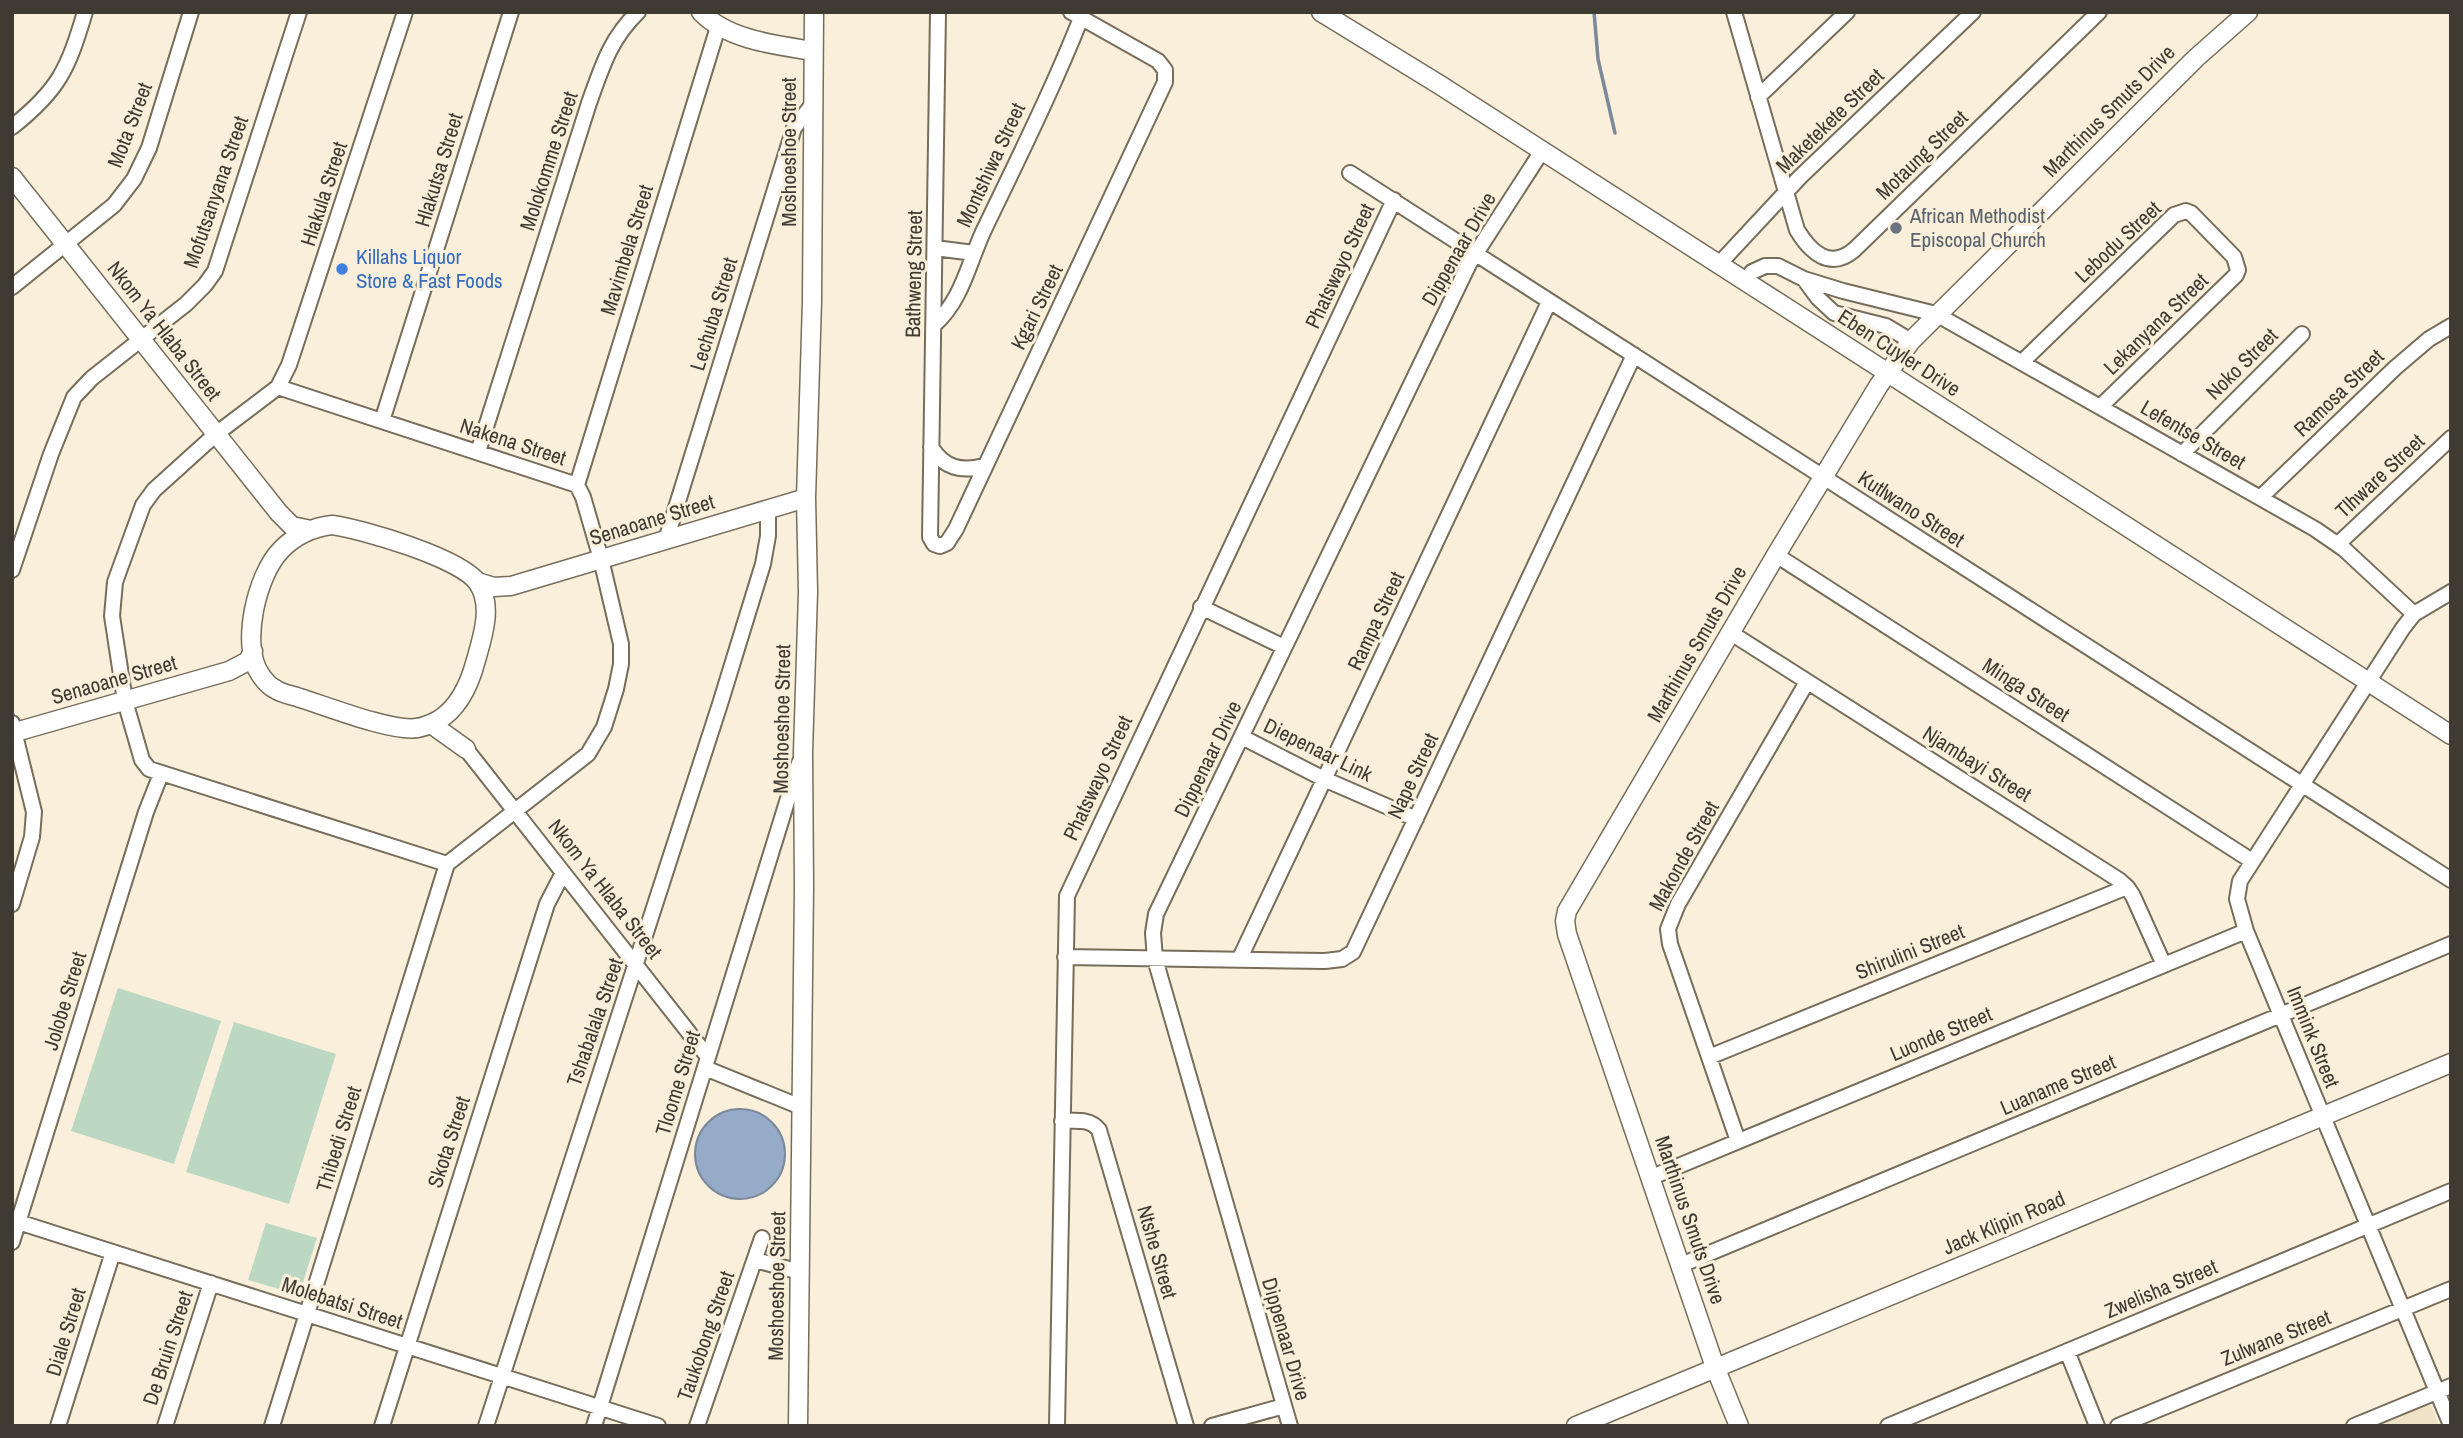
<svg xmlns="http://www.w3.org/2000/svg" width="2463" height="1438" font-family="'Archivo Narrow',sans-serif">
  <style>
    .built { fill: #f0e2c6 }
    .green { fill: #bdd8c2 }
    .water { fill: #95abc8; stroke: #7b899b; stroke-width: 2 }
    .lines { fill: none; stroke-linecap: round; stroke-linejoin: round }
    .stream { stroke: #7b899b; stroke-width: 3.5 }
    .minor-casing { stroke: #766d5b; stroke-width: 18 }
    .tertiary-casing { stroke: #766d5b; stroke-width: 21 }
    .minor { stroke: #fff; stroke-width: 14 }
    .tertiary { stroke: #fff; stroke-width: 18 }
    .worship-dot { fill: #6b7280; stroke: #f9efda; stroke-width: 2.5 }
    .shop-dot { fill: #3f7fe0; stroke: #f9efda; stroke-width: 2.5 }
    .labels { text-anchor: middle; stroke-width: 6; stroke-linejoin: round; paint-order: stroke }
    .street-label { font-size: 21px; fill: #3f3b33; stroke: #f9efda }
    .worship-label { font-size: 21px; fill: #5b616d; stroke: #f9efda; text-anchor: start }
    .shop-label { font-size: 21px; fill: #366cbe; stroke: #f9efda; text-anchor: start }
  </style>
  <rect width="100%" height="100%" fill="#f9efda"/>
  <path class="built" d="M 2429,1401 L 2439,1426 L 2372,1426 Z"/>
  <path class="green" d="M 118,988 L 221,1021 L 174,1164 L 71,1131 Z
    M 234,1022 L 336,1054 L 289,1204 L 186,1172 Z
    M 266,1223 L 317,1238 L 299,1295 L 248,1280 Z"/>
  <path class="water" d="M695 1154a45 45 0 1 1 90 0a45 45 0 1 1-90 0Z"/>
  <g class="lines">
    <path class="stream" d="M 1594,12 L 1598,59 L 1615,133"/>
    <defs>
      <path id="minor" d="M 405,12 L 289,365 L 278,387 L 216,434 L 154,490 L 143,505 L 115,582 L 112,616 L 125,701 L 142,760 L 149,769 L 447,864
        M 938,12 L 930,537 L 934,544 L 940,546 L 947,543 L 956,529 L 1165,82 L 1165,70 L 1158,61 L 1071,12
        M 1734,12 L 1797,230 C 1811,253 1830,270 1854,250 L 2099,12
        M 1758,97 L 1847,12
        M 12,127 C 59,90 68,69 85,12
        M 1350,173 L 2451,880
        M 935,248 L 974,253
        M 1719,264 L 1800,177 L 1973,12
        M 1804,279 L 1818,298 L 1834,313 L 1886,326 L 1911,341
        M 1745,281 L 1752,272 L 1765,266 L 1778,266 L 1804,279 L 1843,291 L 1936,314 L 2315,529 L 2344,549 L 2414,614
        M 12,287 L 114,205 L 134,179 L 149,148 L 191,12
        M 934,325 C 962,300 968,265 983,232 C 1017,161 1052,91 1081,18
        M 2022,362 L 2174,215 L 2186,211 L 2191,213 L 2234,257 L 2238,270 L 2236,275 L 2100,407
        M 278,387 L 577,485 L 583,497 L 601,559 L 621,644 L 621,664 L 616,689 L 604,727 L 588,754 L 447,864
        M 382,421 L 511,12
        M 931,447 C 944,468 961,472 984,466
        M 478,452 L 589,103 C 602,67 610,39 638,12
        M 2182,454 L 2302,334
        M 577,485 L 718,27
        M 2260,498 L 2395,368 L 2429,339 L 2451,326
        M 666,540 L 794,128 L 812,105
        M 2338,544 L 2451,438
        M 1776,555 L 2252,861
        M 12,570 L 51,454 L 74,397 L 92,378 L 186,304 L 205,285 L 215,271 L 299,12
        M 2451,592 L 2414,614 L 2403,628 L 2240,881 L 2237,899 L 2246,931 L 2451,1425
        M 1201,607 L 1284,647
        M 1731,633 L 2119,880 L 2127,887 L 2133,896 L 2164,965
        M 12,723 L 34,812 L 32,837 L 12,904
        M 1242,737 L 1324,779 L 1416,819
        M 466,749 L 708,1057
        M 1065,957 L 1325,961 L 1342,959 L 1353,952 L 1634,355
        M 1240,958 L 1549,302
        M 1709,1057 L 2127,887
        M 705,1068 L 801,1107
        M 1062,1121 C 1075,1121 1090,1118 1099,1130 L 1186,1426
        M 1738,1141 L 1670,944 L 1668,929 L 1678,904 L 1807,682
        M 1652,1177 L 2246,931
        M 12,1220 L 658,1426
        M 12,1242 L 146,812 L 161,774
        M 755,1260 L 800,1272
        M 1681,1265 L 2451,944
        M 2067,1351 L 2097,1426
        M 58,1426 L 113,1252
        M 165,1426 L 211,1283
        M 272,1426 L 447,864
        M 382,1426 L 547,904 L 563,873
        M 486,1426 L 720,704 L 763,564 L 768,536 L 768,510
        M 594,1426 L 799,763
        M 697,1426 L 762,1238
        M 1057,1426 L 1067,896 L 1394,200
        M 1212,1426 L 1284,1406
        M 1290,1426 L 1155,959 L 1153,933 L 1156,914 L 1469,264 L 1542,151
        M 1888,1426 L 2451,1191
        M 2118,1426 L 2451,1289
        M 2354,1426 L 2451,1386"/>
      <path id="tertiary" d="M 701,12 C 728,40 776,45 813,51
        M 1321,12 L 1440,85 L 2451,735
        M 12,177 L 279,513 L 292,526 L 311,530
        M 332,525 C 362,529 461,558 478,583 C 493,605 483,636 476,660 C 470,683 458,709 437,721 C 431,724 424,727 417,728 C 392,732 326,706 300,698 C 292,695 282,694 275,689 C 269,686 264,680 260,674 C 240,645 257,574 281,550 C 294,536 313,527 332,525 Z
        M 477,582 L 494,587 L 511,586 L 806,498
        M 431,724 L 466,749
        M 12,733 L 229,671 L 248,661 L 253,651
        M 798,1426 L 804,887 L 803,752 L 808,592 L 806,498 L 812,301 L 814,12
        M 1576,1426 L 2451,1063
        M 1739,1426 L 1715,1367 L 1567,934 L 1565,921 L 1567,911 L 1776,555 L 1879,385 L 1911,341 L 2196,58 L 2248,12"/>
    </defs>
    <use href="#minor" class="minor-casing"/>
    <use href="#tertiary" class="tertiary-casing"/>
    <use href="#minor" class="minor"/>
    <use href="#tertiary" class="tertiary"/>
  </g>
  <circle class="worship-dot" cx="1896" cy="228" r="7"/>
  <circle class="shop-dot" cx="342" cy="269" r="7"/>
  <g class="labels">
    <g class="street-label">
      <text transform="translate(2109 111) rotate(-45)" y="7">Marthinus Smuts Drive</text>
      <text transform="translate(1830 121) rotate(-44)" y="7">Maketekete Street</text>
      <text transform="translate(130 125) rotate(-69)" y="7">Mota Street</text>
      <text transform="translate(789 152) rotate(-90)" y="7">Moshoeshoe Street</text>
      <text transform="translate(1922 155) rotate(-44)" y="7">Motaung Street</text>
      <text transform="translate(549 161) rotate(-72)" y="7">Molokomme Street</text>
      <text transform="translate(991 165) rotate(-65)" y="7">Montshiwa Street</text>
      <text transform="translate(439 170) rotate(-73)" y="7">Hlakutsa Street</text>
      <text transform="translate(216 192) rotate(-71)" y="7">Mofutsanyana Street</text>
      <text transform="translate(324 194) rotate(-72)" y="7">Hlakula Street</text>
      <text transform="translate(2118 242) rotate(-43)" y="7">Lebodu Street</text>
      <text transform="translate(1459 249) rotate(-60)" y="7">Dippenaar Drive</text>
      <text transform="translate(627 250) rotate(-73)" y="7">Mavimbela Street</text>
      <text transform="translate(1340 266) rotate(-65)" y="7">Phatswayo Street</text>
      <text transform="translate(914 274) rotate(-89)" y="7">Bathweng Street</text>
      <text transform="translate(1037 307) rotate(-64)" y="7">Kgari Street</text>
      <text transform="translate(714 314) rotate(-73)" y="7">Lechuba Street</text>
      <text transform="translate(2156 324) rotate(-44)" y="7">Lekanyana Street</text>
      <text transform="translate(164 331) rotate(52)" y="7">Nkom Ya Hlaba Street</text>
      <text transform="translate(1899 353) rotate(33)" y="7">Eben Cuyler Drive</text>
      <text transform="translate(2242 364) rotate(-45)" y="7">Noko Street</text>
      <text transform="translate(2339 393) rotate(-44)" y="7">Ramosa Street</text>
      <text transform="translate(2193 435) rotate(30)" y="7">Lefentse Street</text>
      <text transform="translate(513 442) rotate(18)" y="7">Nakena Street</text>
      <text transform="translate(2380 476) rotate(-43)" y="7">Tlhware Street</text>
      <text transform="translate(1911 509) rotate(33)" y="7">Kutlwano Street</text>
      <text transform="translate(652 520) rotate(-17)" y="7">Senaoane Street</text>
      <text transform="translate(1376 621) rotate(-65)" y="7">Rampa Street</text>
      <text transform="translate(1697 644) rotate(-60)" y="7">Marthinus Smuts Drive</text>
      <text transform="translate(114 680) rotate(-16)" y="7">Senaoane Street</text>
      <text transform="translate(2026 690) rotate(33)" y="7">Minga Street</text>
      <text transform="translate(782 719) rotate(-89)" y="7">Moshoeshoe Street</text>
      <text transform="translate(1318 750) rotate(26)" y="7">Diepenaar Link</text>
      <text transform="translate(1208 759) rotate(-64)" y="7">Dippenaar Drive</text>
      <text transform="translate(1977 764) rotate(32)" y="7">Njambayi Street</text>
      <text transform="translate(1413 776) rotate(-65)" y="7">Nape Street</text>
      <text transform="translate(1098 778) rotate(-65)" y="7">Phatswayo Street</text>
      <text transform="translate(1684 856) rotate(-61)" y="7">Makonde Street</text>
      <text transform="translate(605 889) rotate(52)" y="7">Nkom Ya Hlaba Street</text>
      <text transform="translate(1910 952) rotate(-22)" y="7">Shirulini Street</text>
      <text transform="translate(65 1001) rotate(-73)" y="7">Jolobe Street</text>
      <text transform="translate(595 1022) rotate(-71)" y="7">Tshabalala Street</text>
      <text transform="translate(1941 1034) rotate(-23)" y="7">Luonde Street</text>
      <text transform="translate(2313 1037) rotate(68)" y="7">Immink Street</text>
      <text transform="translate(678 1083) rotate(-73)" y="7">Tloome Street</text>
      <text transform="translate(2058 1085) rotate(-23)" y="7">Luaname Street</text>
      <text transform="translate(339 1139) rotate(-73)" y="7">Thibedi Street</text>
      <text transform="translate(449 1142) rotate(-72)" y="7">Skota Street</text>
      <text transform="translate(1690 1220) rotate(71)" y="7">Marthinus Smuts Drive</text>
      <text transform="translate(2004 1223) rotate(-23)" y="7">Jack Klipin Road</text>
      <text transform="translate(1157 1252) rotate(74)" y="7">Ntshe Street</text>
      <text transform="translate(777 1286) rotate(-89)" y="7">Moshoeshoe Street</text>
      <text transform="translate(2161 1289) rotate(-23)" y="7">Zwelisha Street</text>
      <text transform="translate(342 1303) rotate(18)" y="7">Molebatsi Street</text>
      <text transform="translate(66 1332) rotate(-73)" y="7">Diale Street</text>
      <text transform="translate(706 1336) rotate(-71)" y="7">Taukobong Street</text>
      <text transform="translate(2276 1338) rotate(-22)" y="7">Zulwane Street</text>
      <text transform="translate(1286 1339) rotate(74)" y="7">Dippenaar Drive</text>
      <text transform="translate(168 1348) rotate(-72)" y="7">De Bruin Street</text>
    </g>
    <g class="worship-label">
      <text x="1910" y="223">African Methodist<tspan x="1910" dy="24">Episcopal Church</tspan></text>
    </g>
    <g class="shop-label">
      <text x="356" y="264">Killahs Liquor<tspan x="356" dy="24">Store &amp; Fast Foods</tspan></text>
    </g>
  </g>
  <rect width="2463" height="1438" fill="none" stroke="#3f3b33" stroke-width="28"/>
</svg>
